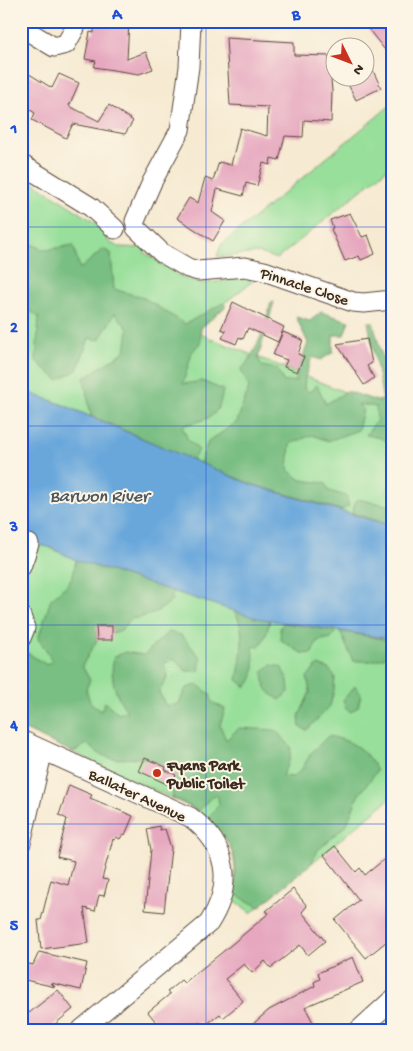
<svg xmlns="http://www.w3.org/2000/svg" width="413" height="1051" font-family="'Gochi Hand',sans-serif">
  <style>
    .green { fill: #97df9a; stroke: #69845c }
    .forest { fill: #79be82; stroke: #5a7450 }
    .water { fill: #69a7db; stroke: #52687c }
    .building { fill: #e6a7bf }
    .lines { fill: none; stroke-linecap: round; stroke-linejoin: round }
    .minor-casing { stroke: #574739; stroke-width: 21 }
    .minor { stroke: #fff; stroke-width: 19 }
    .grid { fill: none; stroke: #1d4ed8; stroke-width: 1; stroke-opacity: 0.55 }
    .poi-dot { fill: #c8321e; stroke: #fcf5e5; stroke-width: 2 }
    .labels { text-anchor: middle; stroke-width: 4; stroke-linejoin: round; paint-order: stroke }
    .street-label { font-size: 16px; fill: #3b2a1e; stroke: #fcf5e5 }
    .poi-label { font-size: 16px; font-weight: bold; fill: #3b2a1e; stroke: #fcf5e5; text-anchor: start }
    .water-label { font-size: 18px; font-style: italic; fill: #4b5660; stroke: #fcf5e5 }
    .neatline { fill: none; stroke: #1d4ed8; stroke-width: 2 }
    .grid-label { font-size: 16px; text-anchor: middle; font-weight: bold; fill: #1d4ed8 }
  </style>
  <rect width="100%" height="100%" fill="#fcf5e5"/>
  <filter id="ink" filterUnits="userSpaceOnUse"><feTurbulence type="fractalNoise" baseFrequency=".02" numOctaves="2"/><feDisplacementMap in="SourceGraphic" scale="10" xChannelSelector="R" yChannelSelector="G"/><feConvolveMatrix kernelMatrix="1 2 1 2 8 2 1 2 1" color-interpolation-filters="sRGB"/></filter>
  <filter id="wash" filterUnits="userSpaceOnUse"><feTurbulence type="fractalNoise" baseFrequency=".0096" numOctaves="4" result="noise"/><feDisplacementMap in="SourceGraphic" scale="20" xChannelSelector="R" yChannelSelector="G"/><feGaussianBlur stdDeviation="1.12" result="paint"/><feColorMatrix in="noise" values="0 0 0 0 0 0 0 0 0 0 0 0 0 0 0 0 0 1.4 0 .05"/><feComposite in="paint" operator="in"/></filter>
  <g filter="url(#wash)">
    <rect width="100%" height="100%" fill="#f6ead2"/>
    <path class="green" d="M 392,104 L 392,165 L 277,259 L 259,253 L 217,257 L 221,245 Z
      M 21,174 L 100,226 L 110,243 L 119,247 L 145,248 L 145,253 C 164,263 184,284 208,283 C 225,282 236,275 254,280 L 190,330 L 392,411 L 392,526 L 250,484 L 61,404 L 21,390 Z
      M 21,541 L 49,547 L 76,560 L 256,618 L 385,638 L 392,641 L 392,797 L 251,913 L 232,898 C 242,852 227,825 184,804 L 21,728 Z"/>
    <path class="forest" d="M 21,240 L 46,250 L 73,245 L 80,269 L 103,249 L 111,253 L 114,289 L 144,298 L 185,324 L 223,303 L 226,306 L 201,328 L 200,343 L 192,352 L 183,384 L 202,381 L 223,390 C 218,421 208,418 182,426 L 188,440 L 199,450 L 192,460 L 91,416 L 84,378 L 125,351 L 128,329 L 115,313 L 99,340 L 89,338 L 77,370 L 58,380 L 36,361 L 39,317 L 21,305 Z
      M 271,302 L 274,302 L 258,358 L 262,366 L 277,369 L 284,382 L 296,381 L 297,372 L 308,343 L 296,317 L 310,321 L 321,312 L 349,321 L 344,335 L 333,335 L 333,352 L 321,360 L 312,357 L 305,377 L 304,389 L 309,392 L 317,385 L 326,404 L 347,391 L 377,401 L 383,400 L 368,322 L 373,322 C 382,361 400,403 388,442 L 381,438 L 366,435 L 377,420 L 376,407 L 358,404 L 363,410 L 358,430 L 328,441 L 312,435 L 290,444 L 288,470 L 301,480 L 325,483 L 329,491 L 346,496 L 349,506 L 341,510 L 251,484 L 200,463 L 208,442 L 237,422 L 249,387 L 241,370 C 258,351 265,326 271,302 Z
      M 357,499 L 392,506 L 392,526 L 352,513 Z
      M 76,560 L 172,591 L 172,600 C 161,611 146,618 130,619 L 122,630 L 112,633 L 112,626 L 97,626 L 97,640 L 82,666 L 90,680 L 86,689 L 90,702 L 101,711 L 105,702 L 119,714 L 127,711 C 115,695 109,677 114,657 L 125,652 L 144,655 L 168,632 L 181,635 L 201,658 L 199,671 L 186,671 L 178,662 L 172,659 L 164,664 L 168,676 L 159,692 L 166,706 L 179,704 L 186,688 L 198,685 L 210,694 L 212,702 L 225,709 L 220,725 L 226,740 L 239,728 L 275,730 L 291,747 L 290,759 L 282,776 L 293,777 L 302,769 L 311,753 L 328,736 C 351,740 366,749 377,771 L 358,796 L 347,824 L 317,851 L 311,864 L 259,907 L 233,893 C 241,857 231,843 208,818 L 219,804 L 217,794 L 210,798 L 199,811 L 173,798 L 171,786 L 176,775 L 165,770 L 166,767 C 159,764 150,758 143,758 C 117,758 109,764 87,744 L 73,752 L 21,728 L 21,660 L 28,653 L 45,664 L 52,662 L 47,651 L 38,639 L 51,599 L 67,585 L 73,575 Z
      M 234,611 L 270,620 L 266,635 L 260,646 L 253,647 C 254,663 257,676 246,687 L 237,680 C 241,661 247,628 234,611 Z
      M 283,623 L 336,631 L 331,638 L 317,641 L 312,653 L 303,654 L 281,640 L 280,629 Z
      M 340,631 L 392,641 L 390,656 L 371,661 L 353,661 Z
      M 271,665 L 281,667 L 288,680 L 289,692 L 280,700 C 266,692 264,687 263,671 Z
      M 318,665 L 329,669 L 335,677 L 334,690 L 330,706 L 307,730 L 300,727 L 299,716 L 310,692 L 307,677 Z
      M 355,686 L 361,694 L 358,707 L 351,712 L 346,709 L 343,700 Z"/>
    <path class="water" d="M 21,390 L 61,404 L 250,484 L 392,526 L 392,641 L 385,638 L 256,618 L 76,560 L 49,547 L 21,541 Z"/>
    <g id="blocks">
      <path class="building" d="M 94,21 L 129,21 L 127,59 L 146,52 L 153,69 L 139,74 L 94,67 L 96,61 L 85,59 L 90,32 L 94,33 Z
        M 362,21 L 392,21 L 392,59 Z
        M 226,38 L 294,42 L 294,55 L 329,56 L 332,91 L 331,122 L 304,120 L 303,137 L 285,136 L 279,160 L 271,158 L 270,165 L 263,163 L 257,186 L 246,183 L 243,196 L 217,189 L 212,212 L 225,221 L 213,241 L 177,218 L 189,198 L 198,203 L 205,178 L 213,181 L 219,162 L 231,165 L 240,128 L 267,136 L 268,107 L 230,105 Z
        M 366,55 L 381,88 L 356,100 L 345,78 L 366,78 Z
        M 21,69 L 52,88 L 59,74 L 79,83 L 69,106 L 99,121 L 109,105 L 133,121 L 125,134 L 73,124 L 66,138 L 32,120 L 35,113 L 21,104 Z
        M 350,213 L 362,237 L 368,235 L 375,254 L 361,260 L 359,256 L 345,261 L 331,229 L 333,228 L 330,220 Z
        M 233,302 L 284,327 L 278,342 L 248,328 L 243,339 L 239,337 L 236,344 L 222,338 L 226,331 L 221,329 Z
        M 283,332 L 303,340 L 298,354 L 304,357 L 297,372 L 284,367 L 287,360 L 273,355 Z
        M 367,339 L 372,363 L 367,366 L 374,378 L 364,385 L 337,344 Z
        M 96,626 L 112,626 L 112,640 L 97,640 Z
        M 145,758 L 166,767 L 165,770 L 176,775 L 171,786 L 139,771 Z
        M 69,785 L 92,795 L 90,798 L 133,816 L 125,835 L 123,834 L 120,839 L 116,837 L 115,840 L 113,839 L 102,879 L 108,880 L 104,896 L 99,895 L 95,911 L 84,908 L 89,943 L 41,949 L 38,920 L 41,920 L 51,880 L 68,885 L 74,861 L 57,857 L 67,819 L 59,815 Z
        M 159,826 L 160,830 L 165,829 L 171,848 L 164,912 L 145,910 L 151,850 L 147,829 Z
        M 335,846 L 356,872 L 360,868 L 365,875 L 392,853 L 392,937 L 366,958 L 335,920 L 359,900 L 324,855 Z
        M 293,889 L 307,906 L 302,912 L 325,941 L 308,955 L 300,945 L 271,968 L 265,961 L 252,973 L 244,964 L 225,979 L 243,1001 L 223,1018 L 220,1014 L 203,1027 L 199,1022 L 189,1030 L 168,1030 L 163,1025 L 160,1027 L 148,1012 L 170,994 L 167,992 L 181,980 L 184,983 L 225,950 L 269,913 L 266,911 Z
        M 39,952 L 87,963 L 81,990 L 51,983 L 55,987 L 21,979 L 21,962 L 33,965 Z
        M 353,957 L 363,982 L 305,1007 L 315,1026 L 307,1030 L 246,1030 L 269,1010 L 315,986 L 314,982 L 320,979 L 318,973 Z
        M 58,990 L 73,1009 L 48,1030 L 21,1030 L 21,1003 L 29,1013 Z"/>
    </g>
  </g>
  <g filter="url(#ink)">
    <use href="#blocks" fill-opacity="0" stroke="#574739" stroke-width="1"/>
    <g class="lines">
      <defs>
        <path id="minor" d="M 21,27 L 54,47 L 66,44 L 75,28 L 75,21
          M 21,164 L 91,207 L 115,229
          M 135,221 L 152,182 L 180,130 L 189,67 L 191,21
          M 136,228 L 162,253 L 188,268 L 198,271 L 245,267 L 264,271 L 353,302 L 364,303 L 392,300
          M 21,567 L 29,544
          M 21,616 L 25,628 L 21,638
          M 21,740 L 190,817 C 228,845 234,884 209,923 L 81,1030
          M 21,773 L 42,756
          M 21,843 L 43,750
          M 359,1030 L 392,1000"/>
      </defs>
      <use href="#minor" class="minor-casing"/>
      <use href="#minor" class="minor"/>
    </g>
  </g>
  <path class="grid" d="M 206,21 L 206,1030M 21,227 L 392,227M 21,426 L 392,426M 21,625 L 392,625M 21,824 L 392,824"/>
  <circle class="poi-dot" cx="157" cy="773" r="5"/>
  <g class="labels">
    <g class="street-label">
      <text transform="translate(305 285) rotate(18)" y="6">Pinnacle Close</text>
      <text transform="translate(138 794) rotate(25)" y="6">Ballater Avenue</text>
    </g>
    <g class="poi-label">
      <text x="167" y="770">Fyans Park<tspan x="167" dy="18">Public Toilet</tspan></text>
    </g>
    <g class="water-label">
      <text x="99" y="501">Barwon River</text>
    </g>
  </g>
  <rect width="413" height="1051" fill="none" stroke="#fcf5e5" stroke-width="55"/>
  <g transform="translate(350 62) rotate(132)"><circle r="24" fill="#fcf5e5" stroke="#afa495"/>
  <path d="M0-4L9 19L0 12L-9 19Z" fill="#c8321e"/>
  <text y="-8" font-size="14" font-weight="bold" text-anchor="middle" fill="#3b2a1e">N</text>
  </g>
  <rect x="28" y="28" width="358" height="996" class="neatline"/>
  <g class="grid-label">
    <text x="117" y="19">A</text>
    <text x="296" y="19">B</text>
    <text x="14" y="133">1</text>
    <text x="14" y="332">2</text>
    <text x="14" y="531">3</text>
    <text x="14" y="730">4</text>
    <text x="14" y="930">5</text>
  </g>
</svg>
